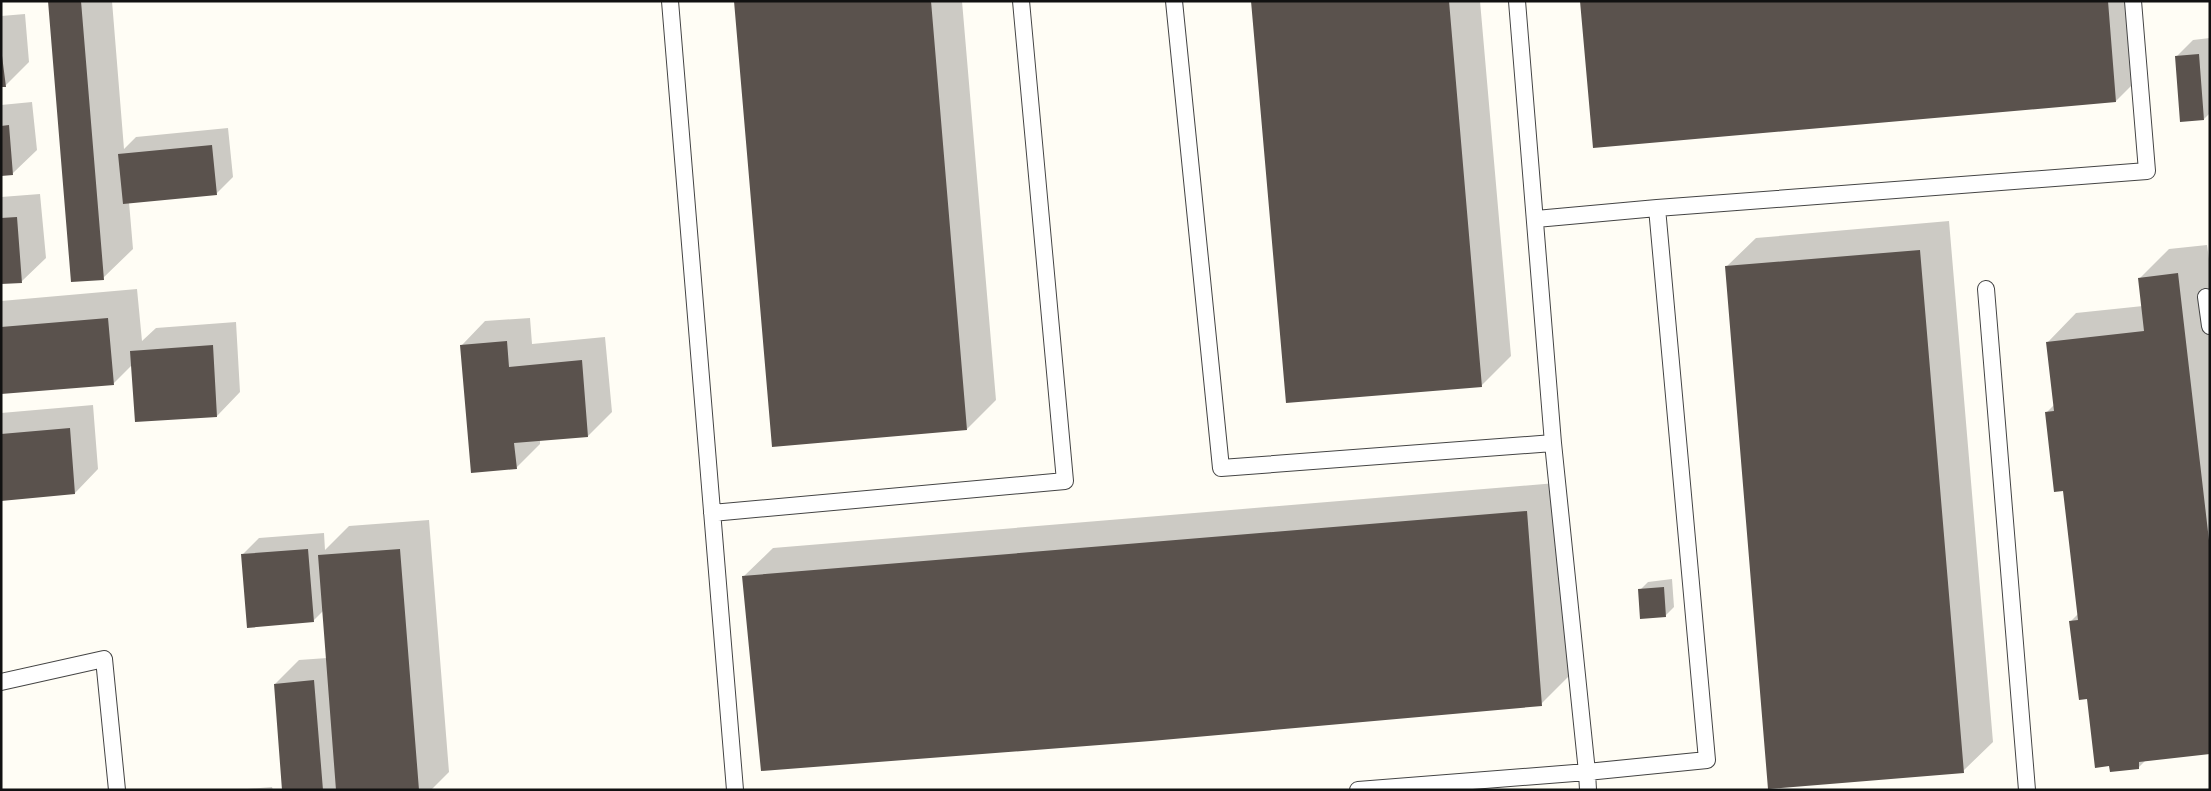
<svg xmlns="http://www.w3.org/2000/svg" width="2211" height="791" font-family="'PT Serif',serif">
  <style>
    .shadow { fill: #0003 }
    .building { fill: #5a524d }
    .lines { fill: none; stroke-linecap: round; stroke-linejoin: round }
    .lane-casing { stroke: #444; stroke-width: 18 }
    .lane { stroke: #fff; stroke-width: 16 }
  </style>
  <rect width="100%" height="100%" fill="#fffdf5"/>
  <path class="shadow" d="M 49,1 L 112,1 L 124,149 L 136,137 L 228,128 L 233,177 L 216,194 L 129,202 L 133,249 L 103,278 Z
    M 735,1 L 962,1 L 996,400 L 967,429 Z
    M 1252,1 L 1480,1 L 1511,356 L 1481,386 Z
    M 1582,1 L 2139,1 L 2145,72 L 2116,101 Z
    M 25,14 L 29,62 L 5,86 L 1,86 L 1,16 Z
    M 2210,38 L 2210,113 L 2204,119 L 2176,57 L 2193,40 Z
    M 32,102 L 37,150 L 13,173 L 1,174 L 1,105 Z
    M 40,194 L 46,258 L 22,281 L 1,283 L 1,197 Z
    M 1949,221 L 1993,742 L 1963,771 L 1726,267 L 1756,238 Z
    M 2207,245 L 2210,266 L 2210,752 L 2146,760 L 2139,767 L 2070,622 L 2079,613 L 2064,489 L 2046,413 L 2054,405 L 2047,343 L 2076,313 L 2143,306 L 2140,278 L 2169,249 Z
    M 137,289 L 142,341 L 156,328 L 236,322 L 240,392 L 217,416 L 133,364 L 114,383 L 1,393 L 1,301 Z
    M 530,318 L 532,344 L 605,337 L 612,412 L 588,436 L 540,440 L 540,444 L 516,468 L 462,345 L 485,321 Z
    M 93,405 L 98,469 L 75,493 L 1,499 L 1,413 Z
    M 1556,483 L 1570,675 L 1541,704 L 743,577 L 773,548 Z
    M 429,520 L 449,772 L 431,790 L 283,790 L 275,684 L 299,660 L 327,658 L 324,610 L 313,621 L 243,554 L 259,538 L 324,533 L 325,550 L 349,526 Z
    M 1672,579 L 1674,607 L 1665,616 L 1640,590 L 1648,582 Z
    M 272,787 L 273,790 L 235,790 Z"/>
  <path class="building" d="M 48,1 L 81,1 L 104,280 L 71,282 Z
    M 734,1 L 931,1 L 967,430 L 772,447 Z
    M 1251,1 L 1449,1 L 1482,387 L 1286,403 Z
    M 1580,1 L 2108,1 L 2116,102 L 1593,148 Z
    M 1,48 L 6,87 L 1,87 Z
    M 2199,54 L 2204,120 L 2180,122 L 2175,56 Z
    M 9,125 L 13,175 L 1,176 L 1,126 Z
    M 212,145 L 217,195 L 123,204 L 118,154 Z
    M 17,217 L 22,283 L 1,284 L 1,218 Z
    M 1920,250 L 1964,773 L 1768,789 L 1725,266 Z
    M 2178,273 L 2210,549 L 2210,754 L 2139,762 L 2139,769 L 2110,772 L 2109,766 L 2095,768 L 2087,699 L 2079,700 L 2069,621 L 2078,620 L 2063,491 L 2054,492 L 2045,412 L 2054,411 L 2046,342 L 2144,331 L 2138,278 Z
    M 108,318 L 114,385 L 1,394 L 1,327 Z
    M 507,341 L 509,367 L 582,360 L 588,437 L 514,443 L 517,469 L 471,473 L 460,345 Z
    M 213,345 L 217,417 L 135,422 L 130,351 Z
    M 70,428 L 75,494 L 1,501 L 1,434 Z
    M 1527,511 L 1542,706 L 1151,741 L 761,771 L 742,576 Z
    M 308,549 L 314,622 L 247,628 L 241,554 Z
    M 400,549 L 419,790 L 336,790 L 318,555 Z
    M 1664,587 L 1666,617 L 1640,619 L 1638,589 Z
    M 314,680 L 323,790 L 282,790 L 274,684 Z"/>
  <g class="lines">
    <defs>
      <path id="lane" d="M 670,1 L 735,790
        M 1174,1 L 1221,468 L 1553,443
        M 1517,1 L 1553,443 L 1587,772 L 1707,760 L 1657,208 L 1536,219
        M 1657,208 L 2147,171 L 2133,1
        M 1986,289 L 2027,790
        M 2206,297 L 2210,326
        M 712,513 L 1065,481 L 1021,1
        M 1,682 L 104,659 L 117,790
        M 1358,790 L 1587,772 L 1588,790"/>
    </defs>
    <use href="#lane" class="lane-casing"/>
    <use href="#lane" class="lane"/>
  </g>
  <rect width="2211" height="791" fill="none" stroke="#111111" stroke-width="5"/>
</svg>
